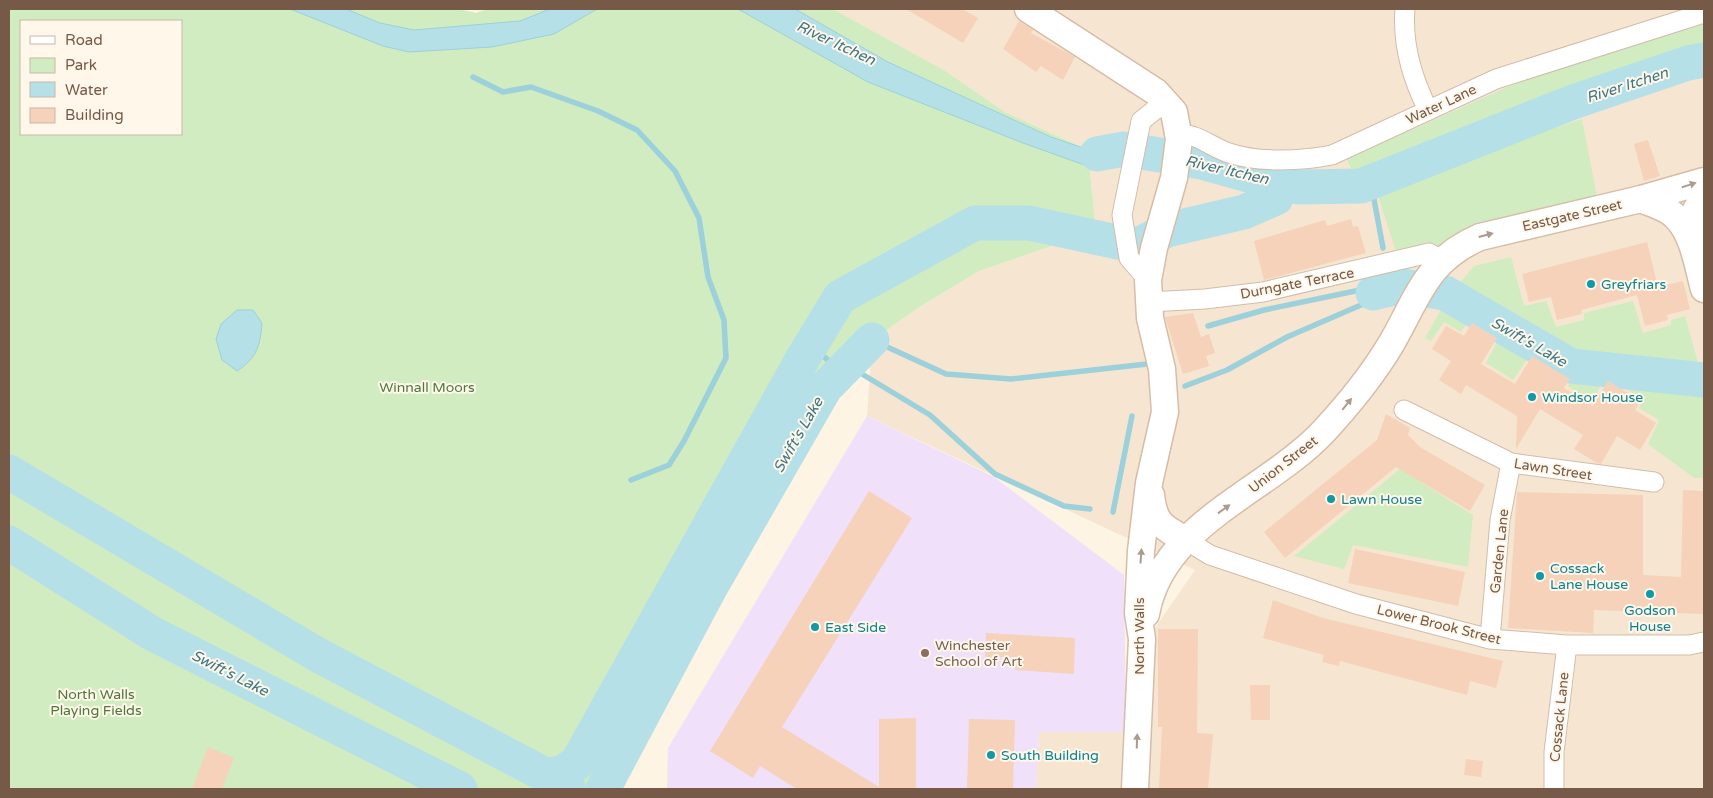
<svg xmlns="http://www.w3.org/2000/svg" width="1713" height="798" font-family="'Varela Round',sans-serif">
  <style>
    .residential { fill: #f6e6d1 }
    .education { fill: #f1e0fa }
    .green { fill: #d1ecc0; fill-rule: evenodd }
    .water { fill: #b6e0e8; stroke: #9cd0db }
    .lines { fill: none; stroke-linecap: round; stroke-linejoin: round }
    .stream { stroke: #9cd0db; stroke-width: 5.5 }
    .river { stroke: #b6e0e8; stroke-width: 35 }
    .building { fill: #f5d2b9 }
    .street-casing { stroke: #d1bdab; stroke-width: 21 }
    .secondary-casing { stroke: #d5bda8; stroke-width: 29 }
    .street { stroke: #fff; stroke-width: 19 }
    .secondary { stroke: #fff; stroke-width: 26 }
    .oneway { fill: #ad9b91 }
    .culture-dot { fill: #0f9aa8; stroke: #fff7ea; stroke-width: 2 }
    .education-dot { fill: #8d6e63; stroke: #fff7ea; stroke-width: 2 }
    .labels { text-anchor: middle; stroke-width: 4; stroke-linejoin: round; paint-order: stroke }
    .street-label { font-size: 14px; fill: #775947; stroke: #fff7ea }
    .culture-label { font-size: 14px; fill: #0d838f; stroke: #fff7ea; text-anchor: start }
    .park-label { font-size: 14px; fill: #4c783c; stroke: #fff7ea }
    .education-label { font-size: 14px; fill: #785e54; stroke: #fff7ea; text-anchor: start }
    .water-label { font-size: 15px; font-style: italic; fill: #3d7785; stroke: #fff7ea }
  </style>
  <rect width="100%" height="100%" fill="#fdf4e3"/>
  <path class="residential" d="M 833,9 L 1704,9 L 1704,789 L 1036,789 L 1039,732 L 1150,732 L 1155,628 L 1195,570 L 867,416 L 872,340 L 921,306 L 979,271 L 1052,246 L 1095,222 L 1088,150 L 1005,112 L 944,71 Z"/>
  <path class="education" d="M 867,416 L 994,477 L 1124,575 L 1126,732 L 1039,732 L 1036,789 L 667,789 L 668,748 Z"/>
  <path class="green" d="M 9,9 L 459,9 L 476,13 L 488,9 L 833,9 L 945,71 L 1005,112 L 1088,150 L 1095,222 L 1052,246 L 979,271 L 921,306 L 872,340 L 825,388 L 710,588 L 603,789 L 9,789 ZM 21,21 L 181,21 L 181,134 L 21,134 Z
    M 1704,21 L 1704,48 L 1582,87 L 1356,182 L 1347,159 L 1523,80 Z
    M 1582,119 L 1597,196 L 1450,238 L 1403,273 L 1375,187 Z
    M 1511,257 L 1524,306 L 1546,301 L 1556,327 L 1584,320 L 1584,313 L 1633,301 L 1643,333 L 1671,325 L 1671,320 L 1685,316 L 1704,384 L 1704,478 L 1694,478 L 1648,444 L 1659,420 L 1639,408 L 1643,399 L 1605,377 L 1592,403 L 1568,386 L 1573,377 L 1530,355 L 1513,380 L 1486,363 L 1498,340 L 1470,319 L 1461,332 L 1444,322 L 1431,341 L 1425,338 L 1448,297 L 1474,266 Z
    M 1400,469 L 1473,515 L 1468,567 L 1353,545 L 1344,569 L 1294,556 Z"/>
  <path class="water" d="M 290,9 L 346,9 L 380,23 L 414,30 L 520,21 L 550,9 L 597,9 L 554,34 L 492,47 L 409,52 L 383,46 Z
    M 738,9 L 795,9 L 888,62 L 1051,137 L 1098,153 L 1132,137 L 1128,162 L 1112,168 L 1090,167 L 1023,143 L 868,82 Z
    M 237,310 L 253,310 L 262,323 C 260,346 257,358 237,371 L 222,360 L 216,339 L 221,324 Z"/>
  <g class="lines">
    <path class="stream" d="M 473,77 L 503,92 L 531,87 L 598,111 L 637,130 L 675,171 L 699,218 L 708,277 L 724,320 L 726,358 L 684,441 L 669,465 L 631,480
      M 1371,183 L 1383,248
      M 1389,280 L 1391,287
      M 1208,326 L 1264,310 L 1360,290 L 1373,293
      M 872,340 L 946,374 L 1011,379 L 1147,364
      M 811,344 L 840,372
      M 847,365 L 930,415 L 995,474 L 1064,506 L 1090,509
      M 1185,386 L 1227,370 L 1287,337 L 1361,305 L 1373,293
      M 1113,512 L 1132,416"/>
    <path class="river" d="M 1097,154 L 1124,149 L 1201,162 L 1281,184 L 1299,187 L 1361,186 L 1573,102 L 1688,63 L 1704,60
      M 1373,293 L 1403,286 L 1445,293 L 1571,366 L 1704,380
      M 9,472 L 318,655 L 568,787
      M 9,543 L 153,634 L 460,789
      M 547,776 L 564,772 L 577,763 L 803,358 L 840,297 L 975,223 L 1029,223 L 1136,246 L 1167,230 L 1244,212 L 1276,198 L 1281,184
      M 603,789 L 710,588 L 825,388 L 872,340"/>
  </g>
  <path class="building" d="M 906,9 L 962,9 L 978,18 L 963,43 Z
    M 1019,21 L 1033,30 L 1031,33 L 1075,57 L 1063,80 L 1041,66 L 1036,72 L 1003,49 Z
    M 1648,140 L 1660,176 L 1644,181 L 1634,144 Z
    M 1351,219 L 1353,227 L 1358,226 L 1366,253 L 1264,280 L 1254,241 L 1325,220 L 1327,226 Z
    M 1647,242 L 1658,287 L 1683,281 L 1690,309 L 1667,315 L 1668,320 L 1645,326 L 1637,295 L 1581,310 L 1582,314 L 1557,320 L 1551,297 L 1529,302 L 1522,274 Z
    M 1193,313 L 1201,337 L 1209,334 L 1215,353 L 1206,356 L 1209,366 L 1183,374 L 1165,317 Z
    M 1472,323 L 1497,338 L 1481,364 L 1515,384 L 1532,356 L 1570,379 L 1564,388 L 1593,406 L 1608,381 L 1641,401 L 1635,410 L 1656,423 L 1640,450 L 1617,436 L 1601,464 L 1597,463 L 1574,449 L 1583,435 L 1540,409 L 1516,449 L 1517,416 L 1466,385 L 1461,394 L 1439,380 L 1451,361 L 1432,349 L 1446,326 L 1464,336 Z
    M 1386,414 L 1410,428 L 1408,435 L 1420,447 L 1485,485 L 1470,511 L 1396,467 L 1285,558 L 1264,532 L 1377,440 Z
    M 1683,490 L 1704,491 L 1704,614 L 1594,610 L 1593,633 L 1508,628 L 1517,492 L 1643,495 L 1643,575 L 1681,577 Z
    M 869,491 L 912,518 L 782,727 L 879,787 L 879,719 L 916,718 L 916,789 L 797,789 L 760,766 L 753,778 L 710,751 Z
    M 1355,549 L 1465,572 L 1458,606 L 1348,583 Z
    M 1273,600 L 1323,618 L 1503,661 L 1496,688 L 1470,681 L 1467,695 L 1340,661 L 1339,666 L 1322,662 L 1324,655 L 1263,638 Z
    M 1158,629 L 1198,629 L 1197,733 L 1213,734 L 1208,789 L 1159,789 L 1162,727 L 1158,727 Z
    M 986,633 L 1075,638 L 1074,674 L 1015,670 L 1015,657 L 985,657 Z
    M 1250,685 L 1270,685 L 1270,720 L 1251,720 Z
    M 969,719 L 1015,720 L 1013,789 L 967,789 Z
    M 208,747 L 234,758 L 222,789 L 192,789 Z
    M 1466,759 L 1483,761 L 1481,777 L 1464,775 Z"/>
  <g class="lines">
    <defs>
      <path id="street" d="M 1405,9 C 1402,45 1412,78 1428,110
        M 1179,134 C 1198,134 1211,147 1229,153 C 1259,163 1301,161 1332,155 L 1496,79 L 1704,13
        M 1148,280 L 1129,258 L 1122,215 L 1141,121 L 1166,101
        M 1148,302 L 1205,299 L 1263,292 L 1429,253 L 1436,257 L 1444,258
        M 1404,410 L 1511,463 L 1654,482
        M 1186,540 L 1210,555 L 1356,604 L 1490,639 L 1567,645 L 1689,645 L 1704,642
        M 1490,639 L 1500,520 L 1511,463
        M 1554,789 L 1554,752 L 1567,645"/>
      <path id="secondary" d="M 1028,9 L 1156,92 L 1174,112 L 1179,139 L 1174,178 L 1154,248 L 1148,280 L 1150,318 L 1162,369 L 1165,412 L 1149,483 L 1141,551 L 1138,613 L 1142,639 L 1135,789
        M 1641,199 C 1650,203 1661,206 1670,212 C 1693,228 1697,264 1704,289
        M 1693,246 C 1691,227 1690,213 1704,199
        M 1151,495 C 1154,523 1162,527 1186,540
        M 1146,614 C 1162,523 1267,492 1324,431 C 1348,405 1372,376 1391,344 C 1418,298 1426,260 1480,237 L 1641,199 L 1704,181"/>
    </defs>
    <use href="#street" class="street-casing"/>
    <use href="#secondary" class="secondary-casing"/>
    <use href="#street" class="street"/>
    <use href="#secondary" class="secondary"/>
  </g>
  <defs><path id="oneway-solid" d="M-6-.8H1V-3.2L6.5 0L1 3.2V.8H-6Z" transform="scale(1.25)"/></defs>
  <g class="oneway">
    <use href="#oneway-solid" transform="translate(1689 185) rotate(-17)"/>
    <use href="#oneway-solid" transform="translate(1486 235) rotate(-15)"/>
    <use href="#oneway-solid" transform="translate(1347 404) rotate(-51)"/>
    <use href="#oneway-solid" transform="translate(1224 509) rotate(-36)"/>
    <use href="#oneway-solid" transform="translate(1141 556) rotate(-86)"/>
    <use href="#oneway-solid" transform="translate(1137 741) rotate(-88)"/>
  </g>
  <g class="culture-dot">
    <circle cx="1591" cy="284" r="5"/>
    <circle cx="1532" cy="397" r="5"/>
    <circle cx="1331" cy="499" r="5"/>
    <circle cx="1540" cy="576" r="5"/>
    <circle cx="1650" cy="594" r="5"/>
    <circle cx="815" cy="627" r="5"/>
    <circle cx="991" cy="755" r="5"/>
  </g>
  <circle class="education-dot" cx="925" cy="653" r="5"/>
  <g class="labels">
    <g class="street-label">
      <text transform="translate(1441 104) rotate(-25)" y="5">Water Lane</text>
      <text transform="translate(1572 215) rotate(-13)" y="5">Eastgate Street</text>
      <text transform="translate(1297 283) rotate(-11)" y="5">Durngate Terrace</text>
      <text transform="translate(1283 464) rotate(-38)" y="5">Union Street</text>
      <text transform="translate(1553 469) rotate(9)" y="5">Lawn Street</text>
      <text transform="translate(1499 551) rotate(-84)" y="5">Garden Lane</text>
      <text transform="translate(1439 624) rotate(14)" y="5">Lower Brook Street</text>
      <text transform="translate(1139 636) rotate(-90)" y="5">North Walls</text>
      <text transform="translate(1559 717) rotate(-84)" y="5">Cossack Lane</text>
    </g>
    <g class="culture-label">
      <text x="1601" y="289">Greyfriars</text>
      <text x="1542" y="402">Windsor House</text>
      <text x="1341" y="504">Lawn House</text>
      <text x="1550" y="573">Cossack<tspan x="1550" dy="16">Lane House</tspan></text>
      <text x="1650" y="615" text-anchor="middle">Godson<tspan x="1650" dy="16">House</tspan></text>
      <text x="825" y="632">East Side</text>
      <text x="1001" y="760">South Building</text>
    </g>
    <g class="park-label">
      <text x="427" y="392">Winnall Moors</text>
      <text x="96" y="699">North Walls<tspan x="96" dy="16">Playing Fields</tspan></text>
    </g>
    <g class="education-label">
      <text x="935" y="650">Winchester<tspan x="935" dy="16">School of Art</tspan></text>
    </g>
    <g class="water-label">
      <text transform="translate(836 43) rotate(25)" y="5">River Itchen</text>
      <text transform="translate(1627 85) rotate(-18)" y="5">River Itchen</text>
      <text transform="translate(1227 170) rotate(13)" y="5">River Itchen</text>
      <text transform="translate(1529 342) rotate(30)" y="5">Swift's Lake</text>
      <text transform="translate(798 435) rotate(-60)" y="5">Swift's Lake</text>
      <text transform="translate(230 673) rotate(27)" y="5">Swift's Lake</text>
    </g>
  </g>
  <rect width="1713" height="798" fill="none" stroke="#775947" stroke-width="20"/>
  <rect x="20" y="20" width="162" height="115" fill="#fff7ea" stroke="#c9b8a9"/>
  <rect x="30" y="36" width="25" height="8" fill="#ffffff" stroke="#c9b8a9"/>
  <text x="65" y="45" font-size="15" fill="#775947">Road</text>
  <rect x="30" y="58" width="25" height="15" fill="#d1ecc0" stroke="#c9b8a9"/>
  <text x="65" y="70" font-size="15" fill="#775947">Park</text>
  <rect x="30" y="82" width="25" height="15" fill="#b6e0e8" stroke="#c9b8a9"/>
  <text x="65" y="95" font-size="15" fill="#775947">Water</text>
  <rect x="30" y="108" width="25" height="15" fill="#f5d2b9" stroke="#c9b8a9"/>
  <text x="65" y="120" font-size="15" fill="#775947">Building</text>
</svg>
